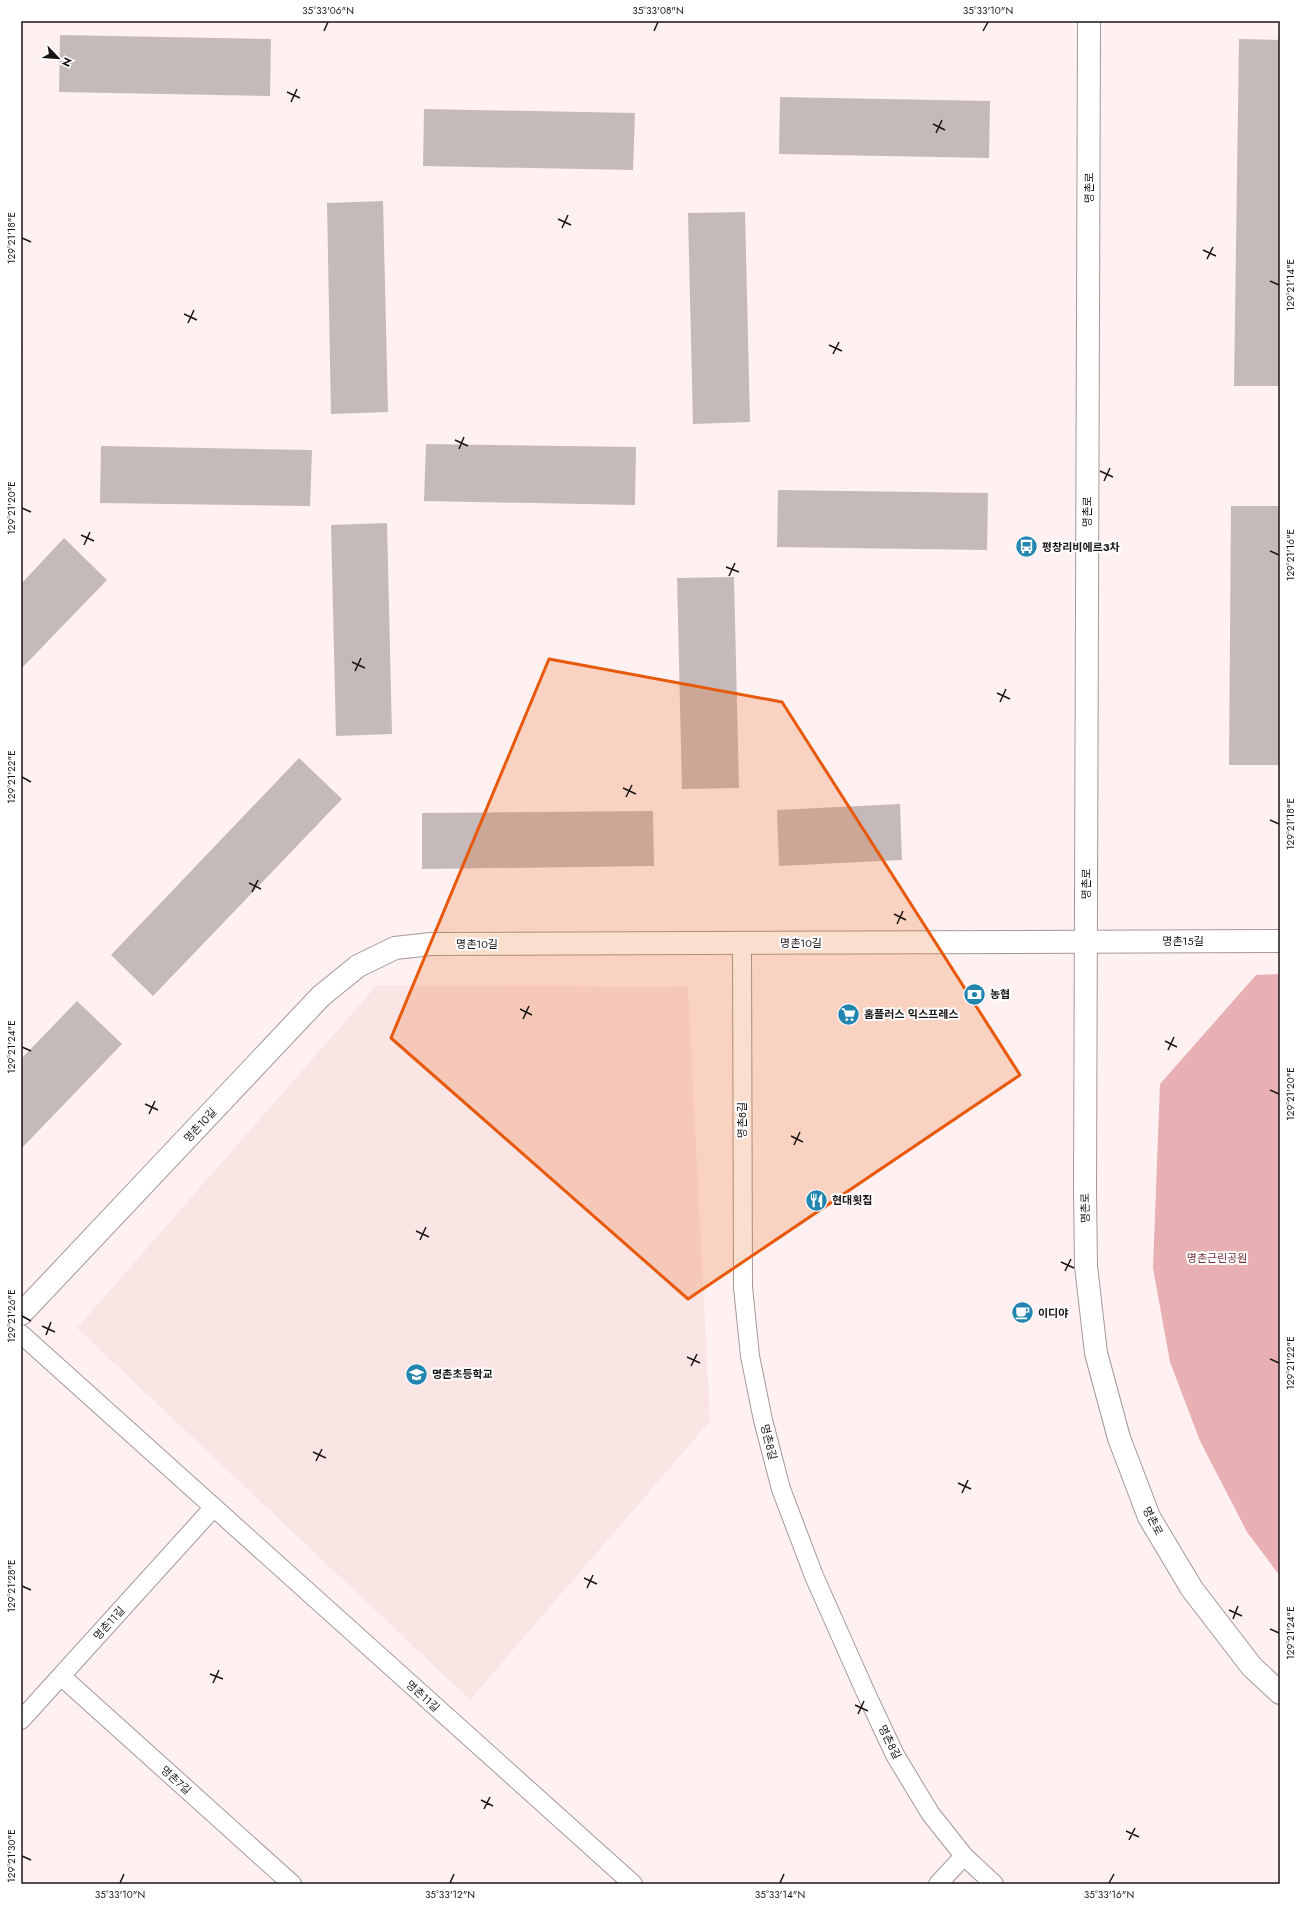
<svg xmlns="http://www.w3.org/2000/svg" width="1301" height="1905" font-family="Jost,'Noto Sans KR',sans-serif">
  <style>
    .built { fill: #fbe4e4 }
    .green { fill: #e8b0b3 }
    .building { fill: #c6b9b9 }
    .lines { fill: none; stroke-linecap: round; stroke-linejoin: round }
    .lane-casing { stroke: #a49898; stroke-width: 20 }
    .street-casing { stroke: #a49898; stroke-width: 24 }
    .secondary-casing { stroke: #a49898; stroke-width: 24 }
    .lane { stroke: #fff; stroke-width: 18 }
    .street { stroke: #fff; stroke-width: 22 }
    .secondary { stroke: #fff; stroke-width: 22 }
    .marked { fill: #e8590c; fill-opacity: 0.2; stroke: #e8590c; stroke-width: 3; stroke-linejoin: round }
    .ticks { fill: none; stroke: #1a1515; stroke-width: 1.5 }
    .labels { text-anchor: middle; stroke-width: 4; stroke-linejoin: round; paint-order: stroke }
    .street-label { font-size: 11px; fill: #1a1515; stroke: #fff }
    .poi-label { font-size: 11px; font-weight: bold; fill: #1a1515; stroke: #fff; text-anchor: start }
    .park-label { font-size: 11px; fill: #77323a; stroke: #fff }
    .neatline { fill: none; stroke: #1a1515; stroke-width: 1.5 }
    .ticks-label { font-size: 10px; text-anchor: middle; fill: #1a1515 }
  </style>
  <rect width="100%" height="100%" fill="#fff1f1"/>
  <path class="built" d="M 377,985 L 688,987 L 710,1421 L 470,1700 L 77,1328 Z"/>
  <path class="green" d="M 1280,974 L 1280,1576 L 1247,1532 L 1200,1441 L 1170,1362 L 1153,1268 L 1160,1084 L 1256,975 Z"/>
  <path class="building" d="M 60,35 L 271,39 L 270,96 L 59,92 Z
    M 1239,39 L 1280,40 L 1280,386 L 1234,386 Z
    M 780,97 L 990,101 L 989,158 L 779,154 Z
    M 424,109 L 635,113 L 633,170 L 423,166 Z
    M 383,201 L 388,412 L 331,414 L 327,203 Z
    M 745,212 L 750,422 L 693,424 L 688,213 Z
    M 21,338 L 22,338 L 23,355 L 21,355 Z
    M 426,444 L 636,447 L 635,505 L 424,501 Z
    M 101,446 L 312,450 L 310,506 L 100,503 Z
    M 778,490 L 988,493 L 987,550 L 777,547 Z
    M 1231,506 L 1280,506 L 1280,765 L 1229,765 Z
    M 387,523 L 392,734 L 336,736 L 331,525 Z
    M 64,538 L 107,580 L 21,669 L 21,584 Z
    M 734,577 L 739,788 L 682,789 L 677,578 Z
    M 299,758 L 342,799 L 153,996 L 111,955 Z
    M 900,804 L 902,860 L 779,866 L 777,810 Z
    M 653,811 L 654,866 L 422,869 L 422,813 Z
    M 77,1001 L 122,1044 L 21,1149 L 21,1059 Z"/>
  <g class="lines">
    <defs>
      <path id="lane" d="M 742,943 L 743,1287 L 750,1356 L 763,1420 L 781,1489 L 814,1576 L 865,1691 L 895,1755 L 930,1813 L 964,1856 L 994,1884
        M 21,1334 L 633,1884
        M 61,1676 L 292,1884
        M 21,1720 L 214,1507
        M 938,1884 L 964,1856"/>
      <path id="street" d="M 21,1314 L 321,996 L 358,966 L 395,948 L 431,944 L 1280,941"/>
      <path id="secondary" d="M 1089,21 L 1085,1191 L 1086,1266 L 1096,1353 L 1119,1438 L 1149,1517 L 1192,1589 L 1252,1667 L 1280,1693"/>
    </defs>
    <use href="#lane" class="lane-casing"/>
    <use href="#street" class="street-casing"/>
    <use href="#secondary" class="secondary-casing"/>
    <use href="#lane" class="lane"/>
    <use href="#street" class="street"/>
    <use href="#secondary" class="secondary"/>
  </g>
  <path class="marked" d="M 549,659 L 782,702 L 1020,1075 L 688,1299 L 391,1038 Z"/>
  <path class="ticks" d="M 324,31 L 328,22M 654,31 L 658,22M 983,31 L 988,22M 287,92 L 300,98M 291,102 L 297,89M 933,124 L 945,130M 936,133 L 942,120M 558,219 L 571,225M 562,228 L 568,215M 22,238 L 31,242M 1203,250 L 1216,256M 1207,259 L 1213,247M 1270,281 L 1279,285M 184,314 L 197,320M 188,323 L 194,310M 829,345 L 842,351M 833,354 L 839,342M 455,440 L 468,446M 459,449 L 464,437M 1100,471 L 1113,477M 1104,481 L 1110,468M 22,508 L 31,512M 81,535 L 94,541M 84,545 L 90,532M 1270,551 L 1279,555M 726,567 L 739,572M 729,576 L 735,563M 352,662 L 365,668M 355,671 L 361,658M 997,693 L 1010,699M 1000,702 L 1006,689M 22,777 L 31,782M 623,788 L 636,794M 626,797 L 632,785M 1270,820 L 1279,824M 249,883 L 261,889M 252,892 L 258,880M 894,914 L 906,920M 897,924 L 903,911M 520,1009 L 532,1015M 523,1019 L 529,1006M 1165,1041 L 1177,1047M 22,1047 L 31,1051M 1168,1050 L 1174,1037M 1270,1090 L 1279,1094M 145,1104 L 158,1110M 149,1114 L 155,1101M 791,1136 L 803,1142M 794,1145 L 800,1132M 416,1231 L 429,1237M 420,1240 L 426,1227M 1061,1262 L 1074,1268M 1065,1271 L 1071,1259M 22,1316 L 31,1321M 42,1326 L 55,1332M 46,1335 L 51,1322M 687,1357 L 700,1363M 1270,1359 L 1279,1363M 691,1366 L 697,1354M 313,1452 L 326,1458M 316,1461 L 322,1449M 958,1483 L 971,1489M 962,1493 L 968,1480M 584,1578 L 597,1584M 22,1586 L 31,1590M 587,1588 L 593,1575M 1229,1610 L 1242,1616M 1233,1619 L 1238,1606M 1270,1629 L 1279,1633M 210,1674 L 223,1679M 213,1683 L 219,1670M 855,1705 L 868,1711M 858,1714 L 864,1701M 481,1800 L 493,1806M 484,1809 L 490,1797M 1126,1831 L 1139,1837M 1129,1840 L 1135,1828M 22,1856 L 31,1860M 120,1883 L 124,1874M 450,1883 L 454,1874M 780,1883 L 784,1874M 1109,1883 L 1114,1874"/>
  <defs>
    <symbol id="bus-disc" viewBox="-11 -11 22 22"><circle r="9.5" fill="#2286b0" stroke="#fff"/><path d="M-5-6H5V4H4V6H2V4H-2V6H-4V4H-5ZM-3.5-4V0h7V-4ZM-3.5 1.2v1.5H-2V1.2ZM2 1.2v1.5H3.5V1.2Z" fill="#fff"/></symbol>
    <symbol id="bank-disc" viewBox="-11 -11 22 22"><circle r="9.5" fill="#2286b0" stroke="#fff"/><path d="M-6-4H6V4H-6ZM0-2.3a2.3 2.3 0 1 0 0 4.6a2.3 2.3 0 1 0 0-4.6Z" fill="#fff"/></symbol>
    <symbol id="supermarket-disc" viewBox="-11 -11 22 22"><circle r="9.5" fill="#2286b0" stroke="#fff"/><path d="M-6-5.5h2.5l.6 2H6L4.5 2H-2.5L-4.4-4H-6ZM-1.5 3.2a1.3 1.3 0 1 0 .1 0ZM3 3.2a1.3 1.3 0 1 0 .1 0Z" fill="#fff"/></symbol>
    <symbol id="restaurant-disc" viewBox="-11 -11 22 22"><circle r="9.5" fill="#2286b0" stroke="#fff"/><path d="M-5-6h1v4h1v-4h1v4h1v-4h1v5L-1.5 .5V6h-2V.5L-5-1ZM5-6V6H3V1.5H1.5Q1.5-4 5-6Z" fill="#fff"/></symbol>
    <symbol id="cafe-disc" viewBox="-11 -11 22 22"><circle r="9.5" fill="#2286b0" stroke="#fff"/><path d="M-5.5-4.5H6V0H3Q3 3.5 0 3.5H-2.5Q-5.5 3.5-5.5 0ZM3-3.2v2h1.7v-2ZM-6 4.5H4V6H-6Z" fill="#fff"/></symbol>
    <symbol id="school-disc" viewBox="-11 -11 22 22"><circle r="9.5" fill="#2286b0" stroke="#fff"/><path d="M0-5L7-2L0 1L-7-2ZM-4 1L0 2.5L4 1V4Q0 6-4 4Z" fill="#fff"/></symbol>
  </defs>
  <g fill-rule="evenodd">
    <use href="#bus-disc" x="1014" y="534" width="25" height="25"/>
    <use href="#bank-disc" x="962" y="982" width="25" height="25"/>
    <use href="#supermarket-disc" x="836" y="1002" width="25" height="25"/>
    <use href="#restaurant-disc" x="804" y="1188" width="25" height="25"/>
    <use href="#cafe-disc" x="1010" y="1300" width="25" height="25"/>
    <use href="#school-disc" x="404" y="1362" width="25" height="25"/>
  </g>
  <g class="labels">
    <g class="street-label">
      <text transform="translate(1089 188) rotate(-90)" y="4">명촌로</text>
      <text transform="translate(1087 512) rotate(-90)" y="4">명촌로</text>
      <text transform="translate(1086 884) rotate(-90)" y="4">명촌로</text>
      <text x="1183" y="945">명촌15길</text>
      <text x="801" y="947">명촌10길</text>
      <text x="477" y="948">명촌10길</text>
      <text transform="translate(742 1120) rotate(-90)" y="4">명촌8길</text>
      <text transform="translate(200 1125) rotate(-47)" y="4">명촌10길</text>
      <text transform="translate(1085 1208) rotate(-91)" y="4">명촌로</text>
      <text transform="translate(769 1442) rotate(76)" y="4">명촌8길</text>
      <text transform="translate(1153 1521) rotate(63)" y="4">명촌로</text>
      <text transform="translate(109 1623) rotate(-48)" y="4">명촌11길</text>
      <text transform="translate(423 1696) rotate(42)" y="4">명촌11길</text>
      <text transform="translate(890 1742) rotate(63)" y="4">명촌8길</text>
      <text transform="translate(176 1780) rotate(42)" y="4">명촌7길</text>
    </g>
    <g class="poi-label">
      <text x="1042" y="551">평창리비에르3차</text>
      <text x="990" y="998">농협</text>
      <text x="864" y="1018">홈플러스 익스프레스</text>
      <text x="832" y="1204">현대횟집</text>
      <text x="1038" y="1317">이디야</text>
      <text x="432" y="1378">명촌초등학교</text>
    </g>
    <g class="park-label">
      <text x="1217" y="1262">명촌근린공원</text>
    </g>
  </g>
  <rect width="1301" height="1905" fill="none" stroke="#ffffff" stroke-width="44"/>
  <g transform="translate(58 58) rotate(115)" stroke="#ffffff" stroke-width="3" paint-order="stroke">
  <path d="M0-3L7 15L0 10L-7 15Z" fill="#1a1515"/>
  <text y="-6" font-size="11" font-weight="bold" text-anchor="middle" fill="#1a1515">N</text>
  </g>
  <rect x="22" y="22" width="1257" height="1861" class="neatline"/>
  <g class="ticks-label">
    <text x="328" y="14">35°33'06"N</text>
    <text x="658" y="14">35°33'08"N</text>
    <text x="988" y="14">35°33'10"N</text>
    <text transform="translate(11 238) rotate(-90)" y="4">129°21'18"E</text>
    <text transform="translate(1290 285) rotate(-90)" y="4">129°21'14"E</text>
    <text transform="translate(11 508) rotate(-90)" y="4">129°21'20"E</text>
    <text transform="translate(1290 555) rotate(-90)" y="4">129°21'16"E</text>
    <text transform="translate(11 777) rotate(-90)" y="4">129°21'22"E</text>
    <text transform="translate(1290 824) rotate(-90)" y="4">129°21'18"E</text>
    <text transform="translate(11 1047) rotate(-90)" y="4">129°21'24"E</text>
    <text transform="translate(1290 1094) rotate(-90)" y="4">129°21'20"E</text>
    <text transform="translate(11 1316) rotate(-90)" y="4">129°21'26"E</text>
    <text transform="translate(1290 1363) rotate(-90)" y="4">129°21'22"E</text>
    <text transform="translate(11 1586) rotate(-90)" y="4">129°21'28"E</text>
    <text transform="translate(1290 1633) rotate(-90)" y="4">129°21'24"E</text>
    <text transform="translate(11 1856) rotate(-90)" y="4">129°21'30"E</text>
    <text x="120" y="1898">35°33'10"N</text>
    <text x="450" y="1898">35°33'12"N</text>
    <text x="780" y="1898">35°33'14"N</text>
    <text x="1109" y="1898">35°33'16"N</text>
  </g>
</svg>
